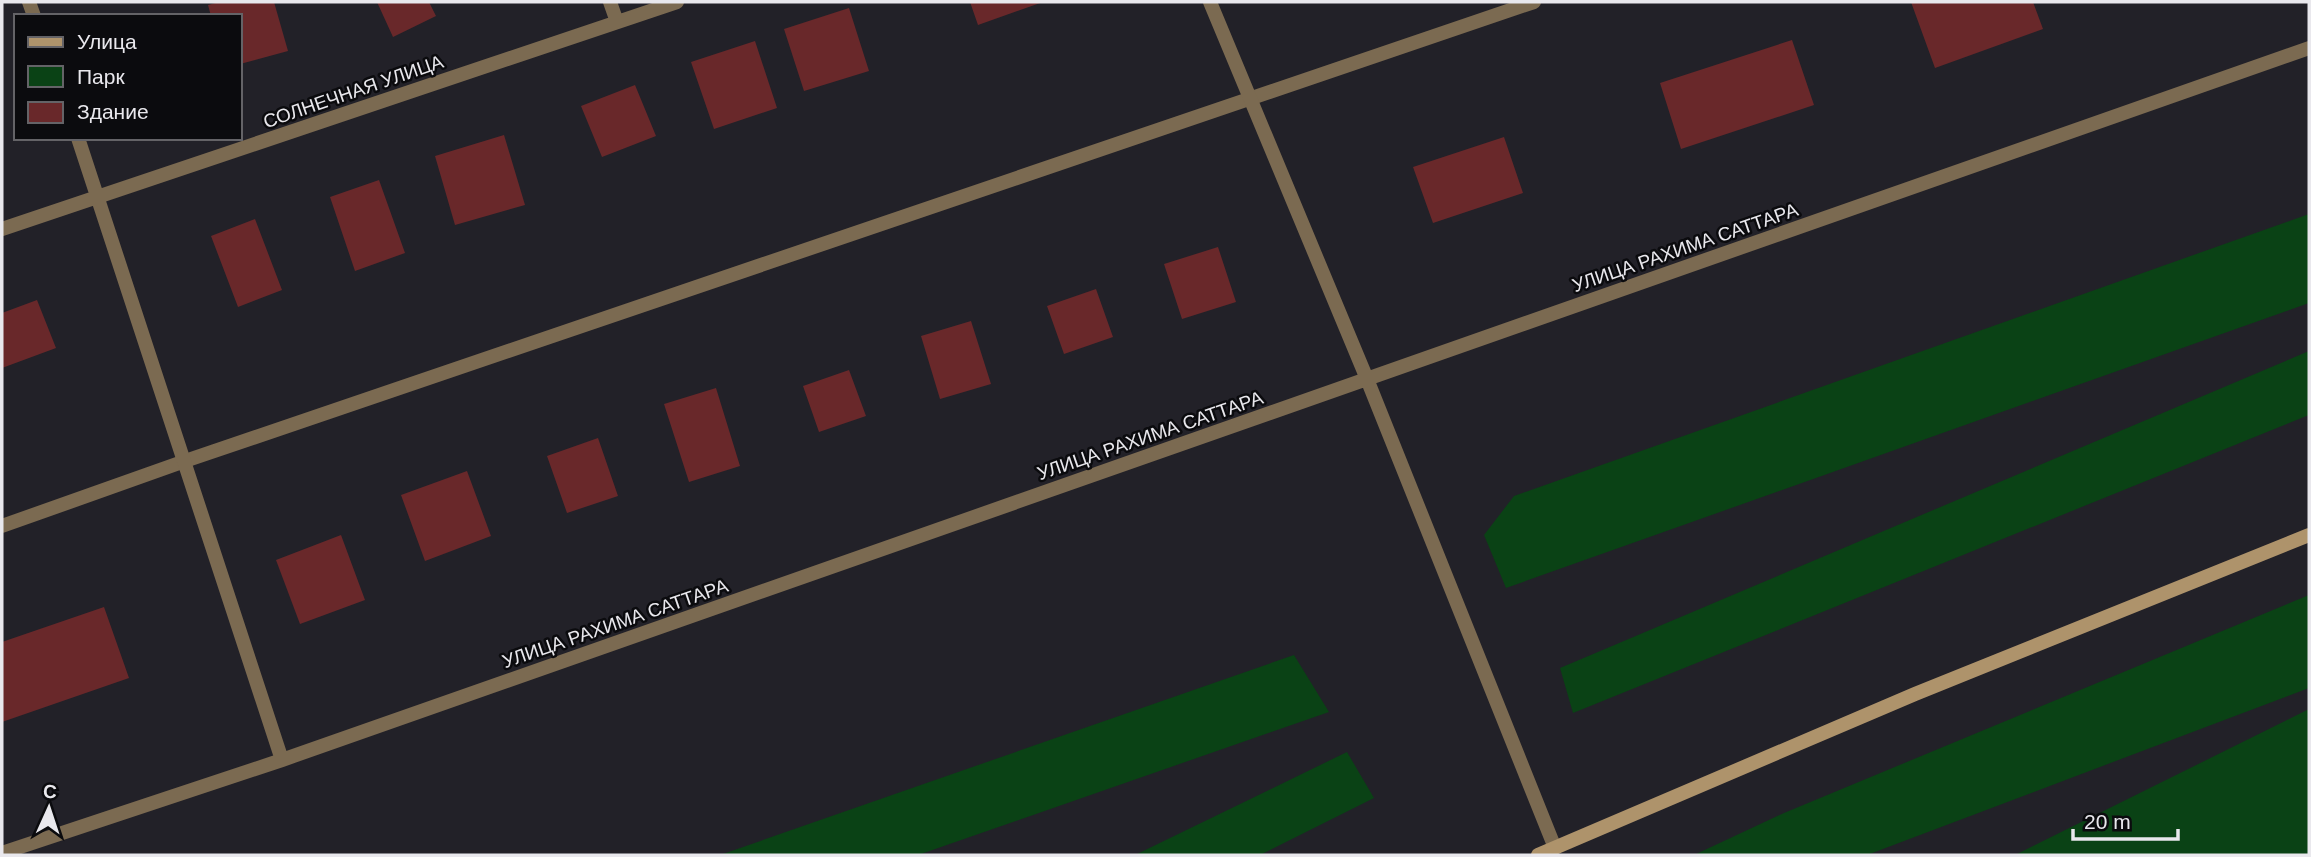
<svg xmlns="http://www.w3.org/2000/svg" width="2311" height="857" font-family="Arial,sans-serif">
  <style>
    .green { fill: #0a4215 }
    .building { fill: #69282a }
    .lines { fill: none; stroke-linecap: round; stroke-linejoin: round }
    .service { stroke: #7b6a51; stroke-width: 14 }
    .minor { stroke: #7b6a51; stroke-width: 14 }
    .secondary { stroke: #ae936b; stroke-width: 14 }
    .labels { text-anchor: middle; stroke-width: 5; stroke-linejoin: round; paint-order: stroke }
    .street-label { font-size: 19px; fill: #e9e8ed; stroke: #0b0b0e }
  </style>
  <rect width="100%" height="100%" fill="#222128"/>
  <path class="green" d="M 2309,214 L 2309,303 L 1506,588 L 1484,535 L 1514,496 Z
    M 2309,351 L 2309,415 L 1573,713 L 1560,668 Z
    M 2309,595 L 2309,688 L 1867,855 L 1694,855 L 1784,813 Z
    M 1294,655 L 1329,712 L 918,855 L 720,855 Z
    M 2309,709 L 2309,855 L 2015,855 Z
    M 1347,752 L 1374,798 L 1260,855 L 1135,855 Z"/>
  <path class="building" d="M 219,2 L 274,2 L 288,51 L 240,64 L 240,16 L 211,16 L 208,5 Z
    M 377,2 L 429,2 L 436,16 L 393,37 Z
    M 970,2 L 1043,2 L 978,25 Z
    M 1911,2 L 2033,2 L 2043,29 L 1935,68 Z
    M 849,8 L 869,71 L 804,91 L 784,29 Z
    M 1792,40 L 1814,105 L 1681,149 L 1660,83 Z
    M 755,41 L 777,108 L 714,129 L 691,62 Z
    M 635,85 L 656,136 L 602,157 L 581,106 Z
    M 504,135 L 525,205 L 455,225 L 435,156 Z
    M 1504,137 L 1523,193 L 1433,223 L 1413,167 Z
    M 379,180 L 405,253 L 355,271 L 330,197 Z
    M 255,219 L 282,290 L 238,307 L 211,236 Z
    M 1218,247 L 1236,302 L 1182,319 L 1164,264 Z
    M 1096,289 L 1113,337 L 1064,354 L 1047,306 Z
    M 37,300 L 56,348 L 2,368 L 2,313 Z
    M 971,321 L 991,384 L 940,399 L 921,336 Z
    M 849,370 L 866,416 L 819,432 L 803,386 Z
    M 716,388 L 740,466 L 689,482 L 664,404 Z
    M 598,438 L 618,496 L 567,513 L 547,456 Z
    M 467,471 L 491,536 L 425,561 L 401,495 Z
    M 341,535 L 365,600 L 300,624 L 276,560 Z
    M 104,607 L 129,678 L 2,722 L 2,642 Z"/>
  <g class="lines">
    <path class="service" d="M 2,526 L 185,461 L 1534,2"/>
    <path class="minor" d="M 29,2 L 34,16
      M 610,2 L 617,22
      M 1210,2 L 1367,379 L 1555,848
      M 78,138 L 282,760
      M 2,229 L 677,2
      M 2,853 L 282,760 L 2309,48"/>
    <path class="secondary" d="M 1538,855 L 1915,694 L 2309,535"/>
  </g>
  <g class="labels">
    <g class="street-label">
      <text transform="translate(353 91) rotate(-19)" y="7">СОЛНЕЧНАЯ УЛИЦА</text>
      <text transform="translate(1685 247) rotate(-19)" y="7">УЛИЦА РАХИМА САТТАРА</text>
      <text transform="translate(1150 435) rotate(-19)" y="7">УЛИЦА РАХИМА САТТАРА</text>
      <text transform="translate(615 623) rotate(-19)" y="7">УЛИЦА РАХИМА САТТАРА</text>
    </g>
  </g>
  <rect width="2311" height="857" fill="none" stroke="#e9e8ed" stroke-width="7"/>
  <rect x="14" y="14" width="228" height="126" fill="#0b0b0e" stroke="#646367" stroke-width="2"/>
  <rect x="28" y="37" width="35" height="10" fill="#ae936b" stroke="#646367" stroke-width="2"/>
  <text x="77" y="49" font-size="21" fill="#e9e8ed">Улица</text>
  <rect x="28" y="66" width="35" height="21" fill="#0a4215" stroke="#646367" stroke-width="2"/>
  <text x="77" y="84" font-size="21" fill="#e9e8ed">Парк</text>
  <rect x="28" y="102" width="35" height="21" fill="#69282a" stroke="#646367" stroke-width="2"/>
  <text x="77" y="119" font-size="21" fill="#e9e8ed">Здание</text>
  <g transform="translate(49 808) rotate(3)" stroke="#0b0b0e" stroke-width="5" paint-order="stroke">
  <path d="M0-5L12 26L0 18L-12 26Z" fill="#e9e8ed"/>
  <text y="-10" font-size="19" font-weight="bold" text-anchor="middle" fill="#e9e8ed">С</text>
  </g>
  <path d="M2073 829v10h105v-10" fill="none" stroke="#e9e8ed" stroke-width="3.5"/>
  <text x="2084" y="829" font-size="21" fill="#e9e8ed" stroke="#0b0b0e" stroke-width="5" paint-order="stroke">20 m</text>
</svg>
